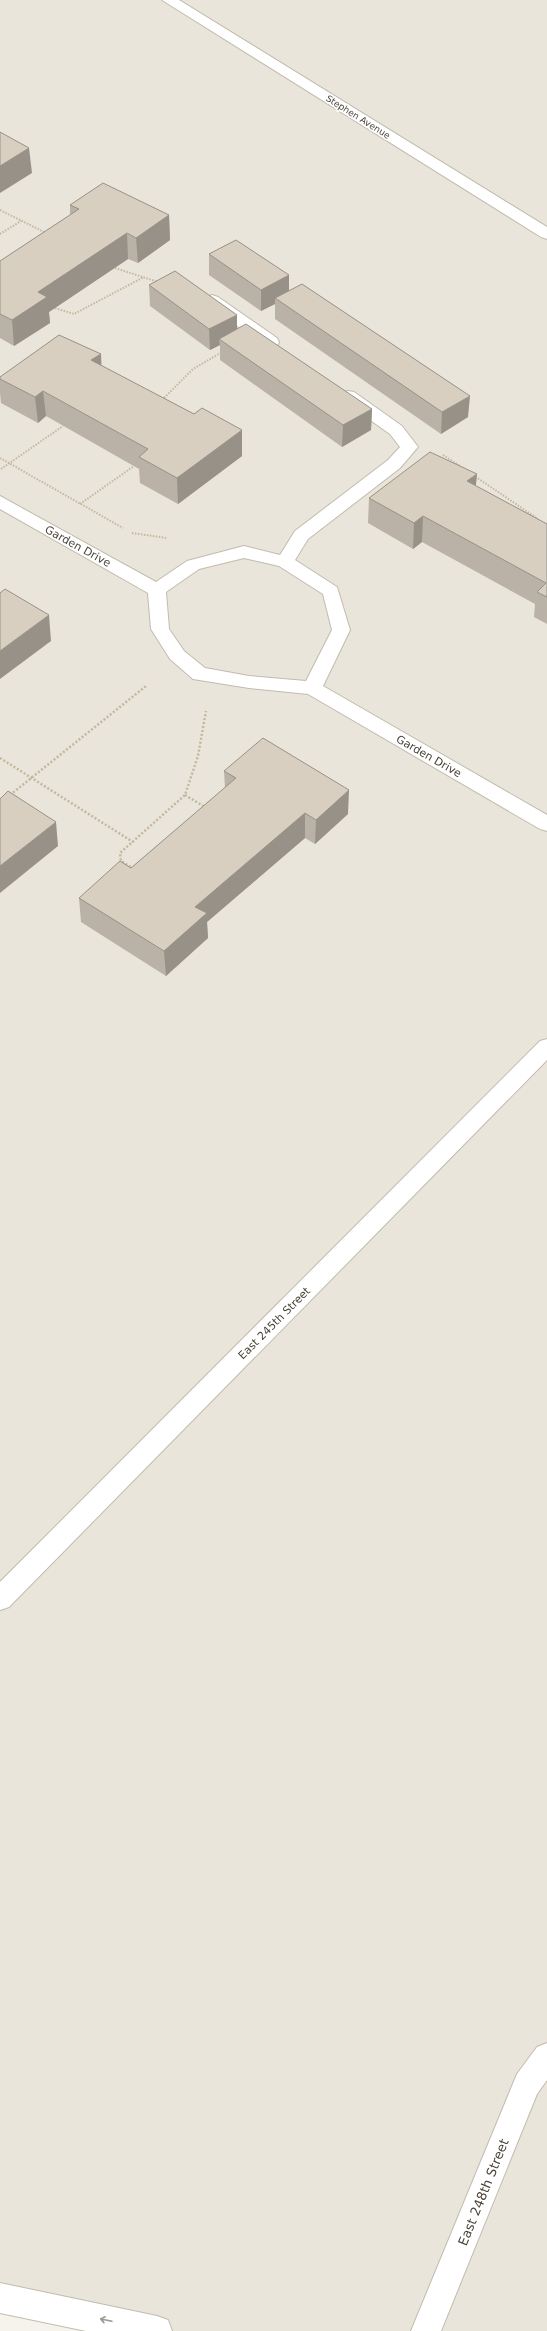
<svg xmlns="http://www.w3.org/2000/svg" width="547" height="2331" font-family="'DejaVu Sans',sans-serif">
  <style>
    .residential { fill: #eae5da }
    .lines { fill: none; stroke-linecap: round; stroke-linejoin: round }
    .minor-casing { stroke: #c2bbae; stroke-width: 2 }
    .path-far1 { stroke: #c4b79f; stroke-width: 2; stroke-dasharray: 1.5 1.5; stroke-linecap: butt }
    .path { stroke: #c4b79f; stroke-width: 2.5; stroke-dasharray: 2 2; stroke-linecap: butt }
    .minor { fill: #fff; fill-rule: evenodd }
    .wall { fill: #bab2a6 }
    .shaded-wall { fill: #979187 }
    .building { fill: #d8cfc1; stroke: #979187 }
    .oneway { stroke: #9c9892 }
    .labels { text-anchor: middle; stroke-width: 3.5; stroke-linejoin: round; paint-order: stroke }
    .far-street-label { font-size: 9px; fill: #4b4439; stroke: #fff }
    .street-label { font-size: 11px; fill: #4b4439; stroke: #fff }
    .near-street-label { font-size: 13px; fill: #4b4439; stroke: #fff }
  </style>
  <rect width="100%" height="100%" fill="#f6f3ec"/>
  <path class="residential" d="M 0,0 L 547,0 L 547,2331 L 157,2331 L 0,2298 Z"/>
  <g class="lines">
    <defs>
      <path id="minor" d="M 162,0 L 179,0 L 547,227 L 547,239 L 541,237 Z
        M 212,295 L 218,297 L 277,338 L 279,342 L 277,346 L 265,346 L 206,303 L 204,300 L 206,297 Z
        M 348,391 L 354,392 L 402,426 L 418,447 L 400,468 L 308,539 L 295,560 L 337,587 L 350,630 L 323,686 L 547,815 L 547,831 L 540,829 L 308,694 L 249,688 L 193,679 L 170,659 L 151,629 L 148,593 L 0,509 L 0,496 L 156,582 L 187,561 L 244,546 L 280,555 L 295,531 L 388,460 L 400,447 L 390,434 L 342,400 L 340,396 L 342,392 ZM 244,558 L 279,566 L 323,594 L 332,630 L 306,681 L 249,676 L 205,668 L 184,651 L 169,629 L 166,592 L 199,569 Z
        M 547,1039 L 547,1060 L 9,1607 L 0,1610 L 0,1582 L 540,1041 Z
        M 547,2043 L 547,2080 L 537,2094 L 441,2331 L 411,2331 L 517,2074 L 537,2047 Z
        M 0,2283 L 157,2316 L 168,2320 L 172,2331 L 86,2331 L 0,2313 Z"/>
    </defs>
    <use href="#minor" class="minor-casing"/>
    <path class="path-far1" d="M 0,210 L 46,233
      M 0,234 L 21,221
      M 115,268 L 158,282
      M 55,308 L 74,314 L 144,277
      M 162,400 L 193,369 L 222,352
      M 443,455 L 466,470
      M 0,458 L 123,528
      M 1,469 L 63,426
      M 473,475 L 538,519
      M 80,504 L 134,466
      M 132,533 L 167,538"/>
    <path class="path" d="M 0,758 L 133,842
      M 10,795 L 146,686
      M 185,795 L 205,807
      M 134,869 L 121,861 L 120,853 L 185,795 L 198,756 L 206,711"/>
    <use href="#minor" class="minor"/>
  </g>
  <path class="wall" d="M 70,205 L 169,215 L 170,240 L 138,263 L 128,259 L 49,312 L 50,323 L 14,346 L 0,338 L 0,261 L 70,215 Z
    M 209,254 L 289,291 L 468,417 L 441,434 L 275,319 L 275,304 L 261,311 L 209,275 Z
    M 149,285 L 237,329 L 372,409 L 371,430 L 342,447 L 220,360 L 220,345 L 210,350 L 150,306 Z
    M 101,354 L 101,366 L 194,414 L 242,430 L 242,456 L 178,504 L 140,483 L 139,469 L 46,416 L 38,423 L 1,403 L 0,393 L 0,377 Z
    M 477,474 L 476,486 L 547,524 L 547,624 L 534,617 L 535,604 L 422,542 L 413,549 L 368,523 L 369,498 Z
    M 224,771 L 348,814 L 315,844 L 305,838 L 207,922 L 208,938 L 166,976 L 81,922 L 79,898 L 131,868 L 225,788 Z"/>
  <path class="shaded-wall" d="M 29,148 L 32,173 L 0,193 L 0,166 Z
    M 169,215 L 170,240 L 138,263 L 136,238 Z
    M 127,233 L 128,259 L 49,312 L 50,323 L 14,346 L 12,320 L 38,292 Z
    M 289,275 L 289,296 L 275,298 L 275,304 L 261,311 L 261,290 Z
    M 237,315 L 237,336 L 219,339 L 220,345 L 210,350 L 209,329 Z
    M 101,354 L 102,380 L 91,360 Z
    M 43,391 L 46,416 L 38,423 L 35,397 Z
    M 470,396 L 468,417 L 441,434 L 442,412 Z
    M 372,409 L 371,430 L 342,447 L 343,425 Z
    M 242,430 L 242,456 L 178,504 L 177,478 Z
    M 477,474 L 474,500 L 467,481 Z
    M 423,516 L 422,542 L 413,549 L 414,523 Z
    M 49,615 L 51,641 L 0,679 L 0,651 Z
    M 349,790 L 348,814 L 315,844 L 316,820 Z
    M 305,813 L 305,838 L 207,922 L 208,938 L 166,976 L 164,951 L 195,907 Z
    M 56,822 L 58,846 L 0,893 L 0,866 Z"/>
  <path class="building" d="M 0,132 L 29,148 L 0,166 Z
    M 103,183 L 169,215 L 136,238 L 127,233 L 38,292 L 47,297 L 12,320 L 0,314 L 0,261 L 79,209 L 70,205 Z
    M 236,240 L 289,275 L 261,290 L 209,254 Z
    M 175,271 L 237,315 L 209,329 L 149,285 Z
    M 302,284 L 470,396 L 442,412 L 275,298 Z
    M 246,324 L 372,409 L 343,425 L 219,339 Z
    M 59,335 L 101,354 L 91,360 L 194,414 L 202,408 L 242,430 L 177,478 L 139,457 L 148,449 L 43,391 L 35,397 L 0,379 L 0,377 Z
    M 430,452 L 477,474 L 467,481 L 547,524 L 547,597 L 537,592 L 546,583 L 423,516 L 414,523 L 369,498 Z
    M 5,589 L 49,615 L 0,651 L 0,593 Z
    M 263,738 L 349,790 L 316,820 L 305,813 L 195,907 L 207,913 L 164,951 L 79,898 L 120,861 L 131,868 L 236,778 L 224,771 Z
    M 8,791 L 56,822 L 0,866 L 0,799 Z"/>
  <defs><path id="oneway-shaft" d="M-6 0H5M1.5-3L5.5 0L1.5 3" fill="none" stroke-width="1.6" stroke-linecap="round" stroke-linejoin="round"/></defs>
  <use class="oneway" href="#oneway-shaft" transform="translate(106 2320) rotate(-168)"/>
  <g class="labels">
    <g class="far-street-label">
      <text transform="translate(358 117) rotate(32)" y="3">Stephen Avenue</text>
    </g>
    <g class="street-label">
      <text transform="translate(78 546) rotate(29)" y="4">Garden Drive</text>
      <text transform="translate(429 756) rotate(30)" y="4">Garden Drive</text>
      <text transform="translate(274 1323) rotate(-45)" y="4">East 245th Street</text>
    </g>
    <g class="near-street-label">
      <text transform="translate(483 2192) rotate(-68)" y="5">East 248th Street</text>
    </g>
  </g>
</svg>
